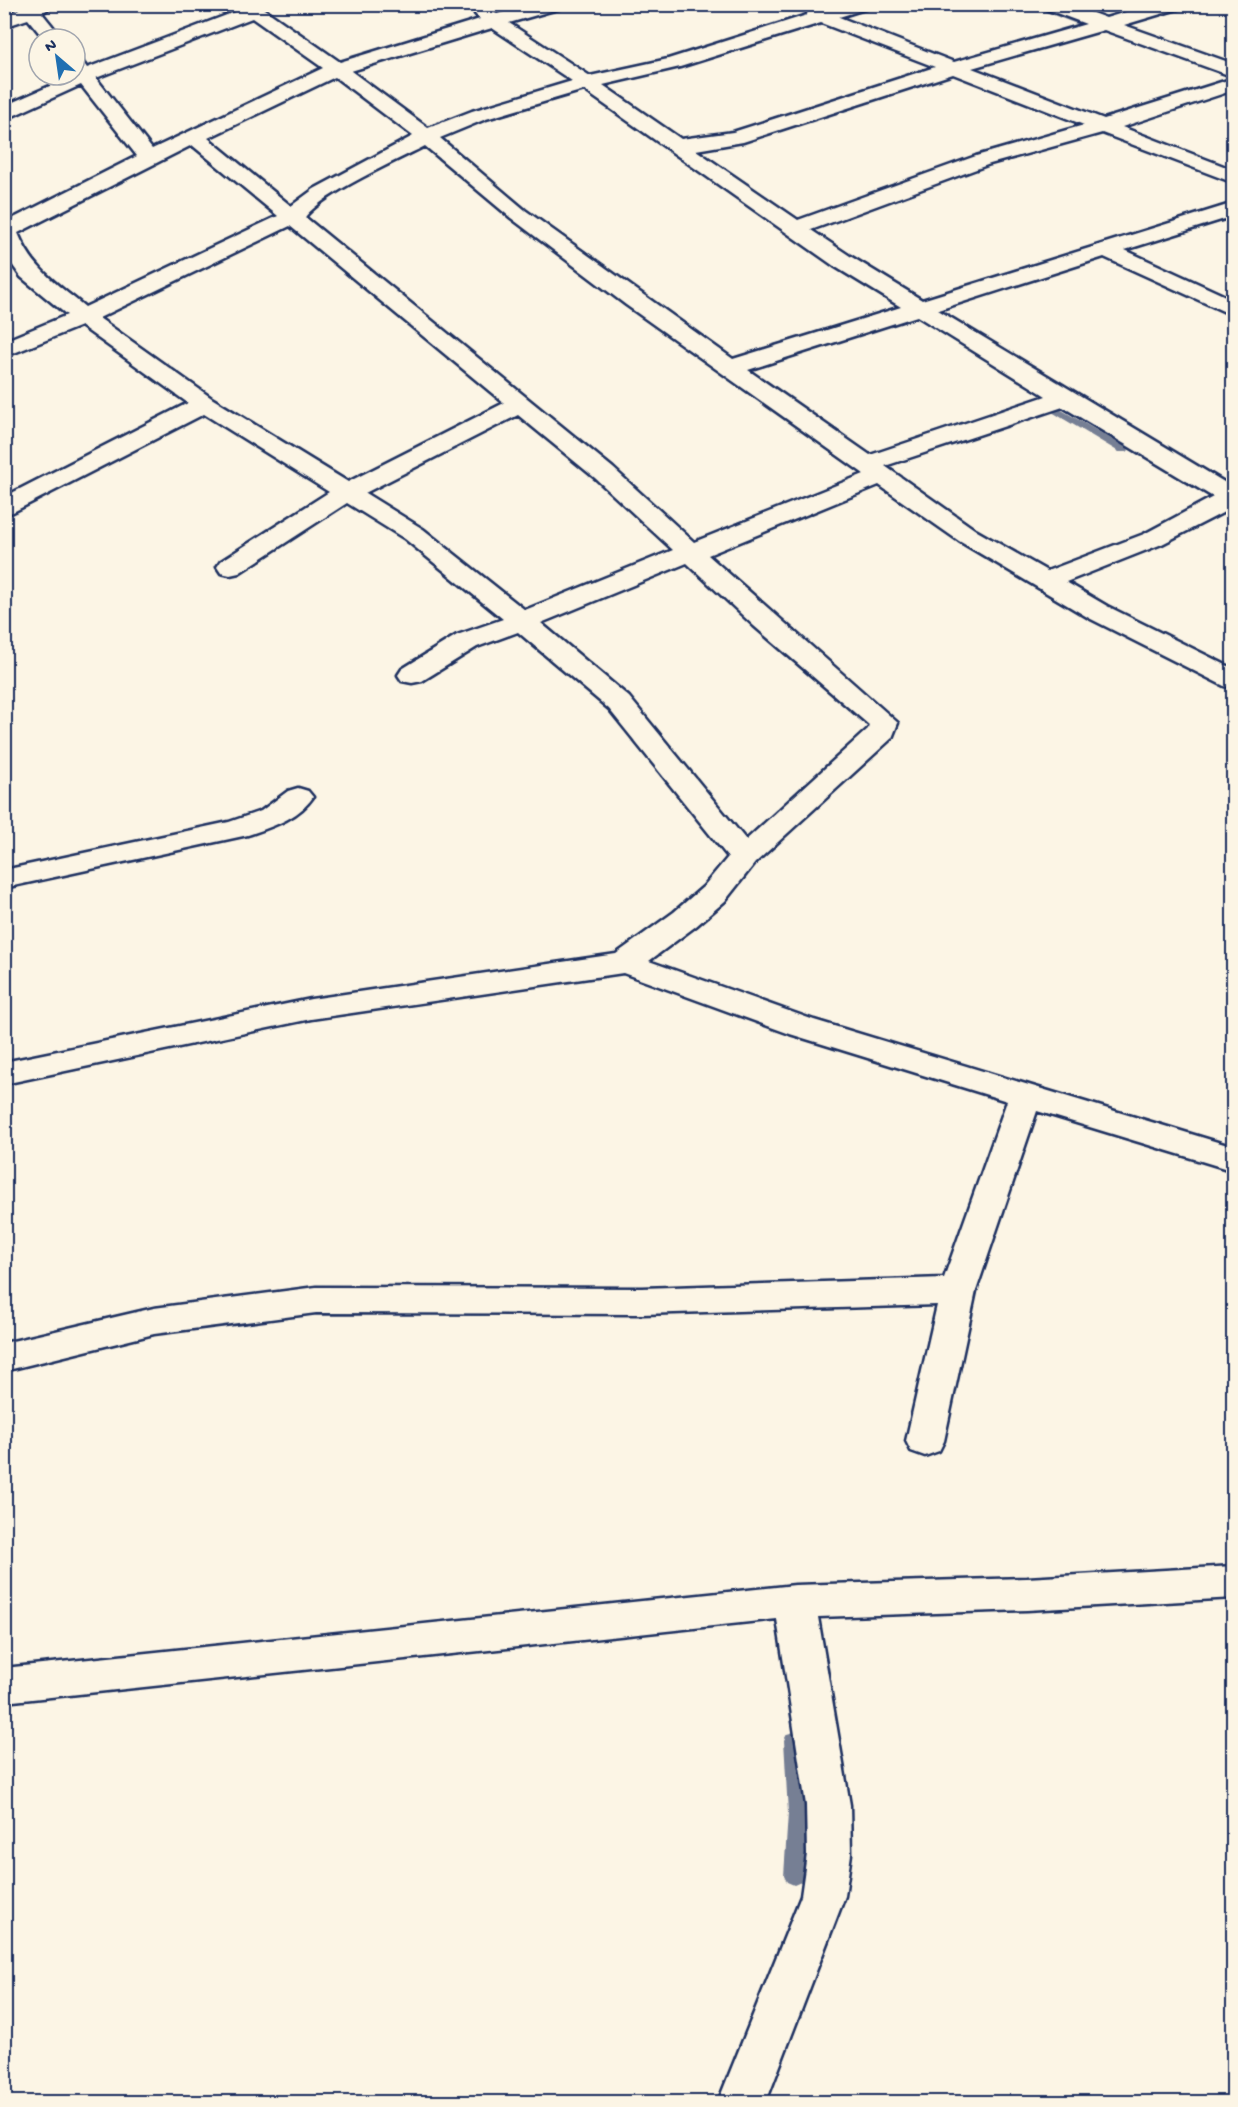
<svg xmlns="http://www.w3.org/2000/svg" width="1238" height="2107" font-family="'Gochi Hand',sans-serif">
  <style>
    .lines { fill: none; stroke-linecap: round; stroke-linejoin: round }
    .stream { fill: #767f94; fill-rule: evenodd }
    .minor-casing { stroke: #1b2f5e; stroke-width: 5 }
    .minor { fill: #fcf5e5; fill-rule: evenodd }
  </style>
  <rect width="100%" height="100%" fill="#fcf5e5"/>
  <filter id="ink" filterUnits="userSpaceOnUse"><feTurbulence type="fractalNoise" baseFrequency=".0167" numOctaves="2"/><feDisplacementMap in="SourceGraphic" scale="12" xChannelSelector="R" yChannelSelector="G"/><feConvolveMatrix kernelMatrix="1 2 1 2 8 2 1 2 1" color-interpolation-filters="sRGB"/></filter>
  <g filter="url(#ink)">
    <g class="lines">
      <path class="stream" d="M 1025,4 L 1038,4 L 1086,23 L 1079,25 Z
        M 1046,401 L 1127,448 L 1129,450 L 1127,452 L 1119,452 L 1042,406 L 1041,404 Z
        M 794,1732 L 801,1734 L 804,1740 L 808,1813 L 804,1876 L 801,1882 L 794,1885 L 787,1882 L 784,1876 L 788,1813 L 784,1740 L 787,1734 Z"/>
      <defs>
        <path id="minor" d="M 16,4 L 56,4 L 42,13 L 63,39 L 44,39 L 28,19 L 4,27 L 4,15 L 19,9 Z
          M 235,4 L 257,4 L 340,62 L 480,19 L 475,14 L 477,10 L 484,8 L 497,14 L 533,4 L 564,4 L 561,8 L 509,23 L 590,76 L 668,59 L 807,15 L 808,10 L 822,10 L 841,4 L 871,4 L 868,8 L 839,17 L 954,62 L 1086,24 L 1043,8 L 1040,4 L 1068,4 L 1106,18 L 1153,4 L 1184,4 L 1181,8 L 1124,25 L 1234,64 L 1234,77 L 1104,30 L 972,68 L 1104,119 L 1234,78 L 1234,90 L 1122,127 L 1234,170 L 1234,183 L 1102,133 L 990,164 L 811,230 L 850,256 L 922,300 L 1234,203 L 1234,216 L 1125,250 L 1234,300 L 1234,316 L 1104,257 L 938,310 L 1234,488 L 1234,507 L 1162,544 L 1066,582 L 1107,606 L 1234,669 L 1234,688 L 1224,686 L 1089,618 L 959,541 L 879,485 L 708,555 L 898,723 L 892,738 L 755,863 L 725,901 L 696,926 L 649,961 L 814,1020 L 1234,1147 L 1234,1171 L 1037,1111 L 976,1291 L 944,1441 L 939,1451 L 925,1456 L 911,1451 L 906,1441 L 937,1305 L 642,1314 L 316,1313 L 154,1334 L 4,1371 L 4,1343 L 154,1308 L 316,1287 L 642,1288 L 944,1278 L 1007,1101 L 790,1034 L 623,973 L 311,1019 L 4,1084 L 4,1062 L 311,999 L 616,954 L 674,912 L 703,887 L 728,857 L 609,709 L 518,632 L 477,647 L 422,681 L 412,683 L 402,681 L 398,675 L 402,669 L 457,635 L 503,619 L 405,539 L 347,503 L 239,573 L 230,575 L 221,573 L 217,567 L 221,561 L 329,492 L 204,414 L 13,512 L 4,514 L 4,497 L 188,403 L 81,326 L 4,357 L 4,341 L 67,315 L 21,277 L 4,253 L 4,223 L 137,156 L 81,85 L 4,120 L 4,106 L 75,75 L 75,59 L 82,61 L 87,68 L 240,10 ZM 252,18 L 323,68 L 152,149 L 96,78 ZM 821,23 L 935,67 L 733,132 L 681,139 L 603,85 L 680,67 ZM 492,28 L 572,81 L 472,111 L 428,128 L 351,71 ZM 953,74 L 1084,125 L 976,156 L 798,220 L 696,150 L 743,142 ZM 335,77 L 413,136 L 314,189 L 291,206 L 208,138 ZM 584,90 L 834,266 L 901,307 L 733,359 L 525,210 L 440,138 L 486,119 ZM 192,145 L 278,216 L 85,307 C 57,284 32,268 18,233 ZM 425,146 L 511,218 L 626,305 L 864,474 L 694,542 L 613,468 L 305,217 C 325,192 394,162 425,146 ZM 290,226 L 504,403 L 348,482 L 213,399 L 99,318 ZM 917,316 L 1046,396 L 870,455 L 748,370 ZM 1063,407 L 1213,497 L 1144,534 L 1047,571 L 977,531 L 885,466 ZM 518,415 L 595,478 L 673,550 L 525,610 L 423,529 L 365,493 ZM 687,563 L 754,626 L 869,725 L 868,729 L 746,840 L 629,697 L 541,623 Z
          M 298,788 L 308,791 L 313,797 C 298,819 271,827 248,835 L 4,888 L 4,870 L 229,822 L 261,811 L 288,791 Z
          M 1234,1566 L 1234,1598 L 1027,1610 L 818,1617 L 850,1805 L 851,1854 L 845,1896 L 766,2102 L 718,2102 L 801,1896 L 807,1854 L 806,1805 L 777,1619 L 4,1702 L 4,1668 L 795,1585 L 1027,1578 Z"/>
      </defs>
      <use href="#minor" class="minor-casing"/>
      <use href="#minor" class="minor"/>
    </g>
  </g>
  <rect width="1238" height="2107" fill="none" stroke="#fcf5e5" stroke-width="24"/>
  <rect x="12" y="12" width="1214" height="2083" fill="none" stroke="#1b2f5e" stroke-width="2" filter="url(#ink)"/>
  <g transform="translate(57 57) rotate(331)"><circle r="28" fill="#fcf5e5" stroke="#a2a6af" stroke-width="1.5"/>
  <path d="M0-4.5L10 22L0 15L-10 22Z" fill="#1f6fb2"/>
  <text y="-9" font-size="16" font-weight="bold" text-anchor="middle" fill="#1b2f5e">N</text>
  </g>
</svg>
